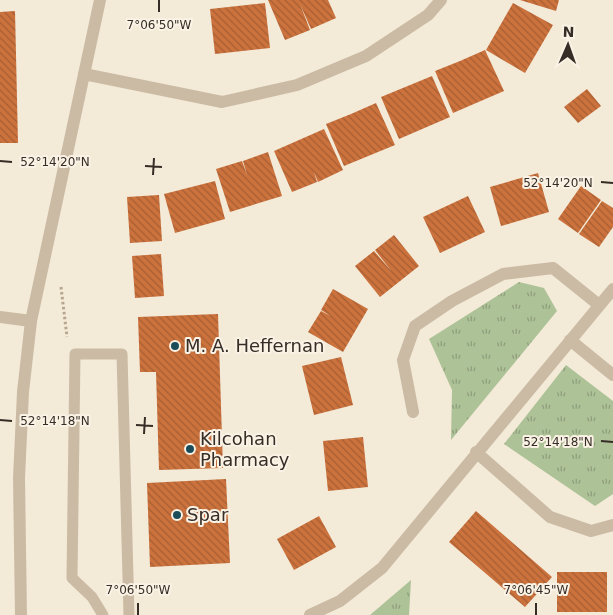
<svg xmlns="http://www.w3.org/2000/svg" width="613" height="615" font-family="'DejaVu Sans',sans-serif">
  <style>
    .grass { fill: url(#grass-tufts) }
    .building { fill: url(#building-back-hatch) }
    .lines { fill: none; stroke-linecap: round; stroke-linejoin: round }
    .path { stroke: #b7a58e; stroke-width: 3; stroke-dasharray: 2.5 2.5; stroke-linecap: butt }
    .service { stroke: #cbbba4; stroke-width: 11 }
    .minor { stroke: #cbbba4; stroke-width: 12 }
    .tertiary { stroke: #cbbba4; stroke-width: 12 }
    .ticks { fill: none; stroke: #362d26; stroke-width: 2 }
    .poi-dot { fill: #1a4d59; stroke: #faf3e5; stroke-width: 2 }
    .labels { text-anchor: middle; stroke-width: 4; stroke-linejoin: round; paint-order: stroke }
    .poi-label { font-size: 18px; fill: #362d26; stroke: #faf3e5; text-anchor: start }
    .ticks-label { font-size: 12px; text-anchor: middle; fill: #362d26; stroke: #faf3e5; stroke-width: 4; stroke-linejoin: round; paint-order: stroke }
  </style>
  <defs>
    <pattern id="grass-tufts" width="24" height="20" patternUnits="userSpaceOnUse" patternTransform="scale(1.25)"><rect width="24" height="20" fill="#aec298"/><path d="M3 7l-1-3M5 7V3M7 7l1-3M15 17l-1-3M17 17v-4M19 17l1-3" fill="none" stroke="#8e9e7c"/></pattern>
    <pattern id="building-back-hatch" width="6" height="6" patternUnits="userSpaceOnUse" patternTransform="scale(1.25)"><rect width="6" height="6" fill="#cc723d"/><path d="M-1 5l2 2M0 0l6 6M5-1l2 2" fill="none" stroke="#a65e33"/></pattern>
  </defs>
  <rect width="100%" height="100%" fill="#f3ead8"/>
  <path class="grass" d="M 519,282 L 544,288 L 557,311 L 451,440 L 452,390 L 429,339 Z
    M 566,365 L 613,401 L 613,494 L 595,506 L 504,444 Z
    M 411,580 L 409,615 L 370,615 Z"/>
  <path class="building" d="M 268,0 L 328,0 L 336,18 L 311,29 L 300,4 L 310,30 L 285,40 Z
    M 520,0 L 559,0 L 556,11 Z
    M 265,3 L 270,48 L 215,54 L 210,9 Z
    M 513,3 L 553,25 L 525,73 L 486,50 Z
    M 15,11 L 18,143 L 0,143 L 0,12 Z
    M 485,50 L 504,91 L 453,113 L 435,71 L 460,61 L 464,69 L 460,61 Z
    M 432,76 L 450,117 L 399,139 L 381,97 Z
    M 587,89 L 601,106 L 578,123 L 564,107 Z
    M 376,103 L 395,145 L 344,166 L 326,124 L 351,114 L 355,123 L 351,114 Z
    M 324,129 L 343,170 L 318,182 L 314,172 L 317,182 L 292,192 L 274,151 Z
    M 268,152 L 282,196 L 230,212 L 216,169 L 242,161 L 247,175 L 243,161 Z
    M 538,173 L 549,212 L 501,226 L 490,187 Z
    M 215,181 L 225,219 L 175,233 L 164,194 Z
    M 581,186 L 601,200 L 578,233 L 558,219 Z
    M 159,195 L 162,241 L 130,243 L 127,197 Z
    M 468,196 L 485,232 L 440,253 L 423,217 Z
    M 602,201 L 613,208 L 613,227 L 599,247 L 579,234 Z
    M 394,235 L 419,266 L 380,297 L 355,266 L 374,251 L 392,272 L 375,250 Z
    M 161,254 L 164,296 L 135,298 L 132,256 Z
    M 333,289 L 368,309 L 343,352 L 308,332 L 321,311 L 331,316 L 321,310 Z
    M 218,314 L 223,468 L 159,470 L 156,372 L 140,372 L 138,317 Z
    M 341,357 L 353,405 L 314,415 L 302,366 Z
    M 363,437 L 368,487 L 328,491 L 323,441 Z
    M 226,479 L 230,563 L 150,567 L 147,483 Z
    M 476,511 L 552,577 L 525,607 L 449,542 Z
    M 319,516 L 336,547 L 294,570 L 277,539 Z
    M 557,572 L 607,572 L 607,612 L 557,612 Z"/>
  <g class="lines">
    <path class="path" d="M 61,287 L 67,337"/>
    <path class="service" d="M 103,615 L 92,597 L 72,578 L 75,354 L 122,354 L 129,615"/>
    <path class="minor" d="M 84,74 L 222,102 L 297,85 L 366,56 L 428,15 L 441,0
      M 0,317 L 31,321
      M 570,340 L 613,375
      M 413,412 L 403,360 L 415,326 L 452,301 L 503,274 L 553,268 L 599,305
      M 476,452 L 550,517 L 591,531 L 613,525
      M 310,615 L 340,601 L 382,568 L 613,289"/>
    <path class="tertiary" d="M 21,615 L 19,478 L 23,392 L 31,321 L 100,0"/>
  </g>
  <path class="ticks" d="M 159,12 L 159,0M 0,161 L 12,162M 145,166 L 162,167M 153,175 L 154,158M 601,182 L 613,183M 0,420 L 12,421M 136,425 L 153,426M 144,434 L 145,417M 601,441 L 613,442M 138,615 L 138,603M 536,615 L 536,603"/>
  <g class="poi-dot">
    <circle cx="175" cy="346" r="5"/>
    <circle cx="190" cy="449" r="5"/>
    <circle cx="177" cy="515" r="5"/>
  </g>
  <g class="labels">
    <g class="poi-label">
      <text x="185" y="352">M. A. Heffernan</text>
      <text x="200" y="445">Kilcohan<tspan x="200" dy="21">Pharmacy</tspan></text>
      <text x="187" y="521">Spar</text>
    </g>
  </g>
  <g class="ticks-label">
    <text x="159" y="29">7°06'50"W</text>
    <text x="55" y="166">52°14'20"N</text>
    <text x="558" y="187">52°14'20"N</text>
    <text x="55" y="425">52°14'18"N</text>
    <text x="558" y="446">52°14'18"N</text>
    <text x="138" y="594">7°06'50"W</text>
    <text x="536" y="594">7°06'45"W</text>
  </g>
  <g transform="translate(568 45) rotate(2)" stroke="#faf3e5" stroke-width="4" paint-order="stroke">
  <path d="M0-4L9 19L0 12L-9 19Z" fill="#362d26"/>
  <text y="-8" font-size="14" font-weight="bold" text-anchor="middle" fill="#362d26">N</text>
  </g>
</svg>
